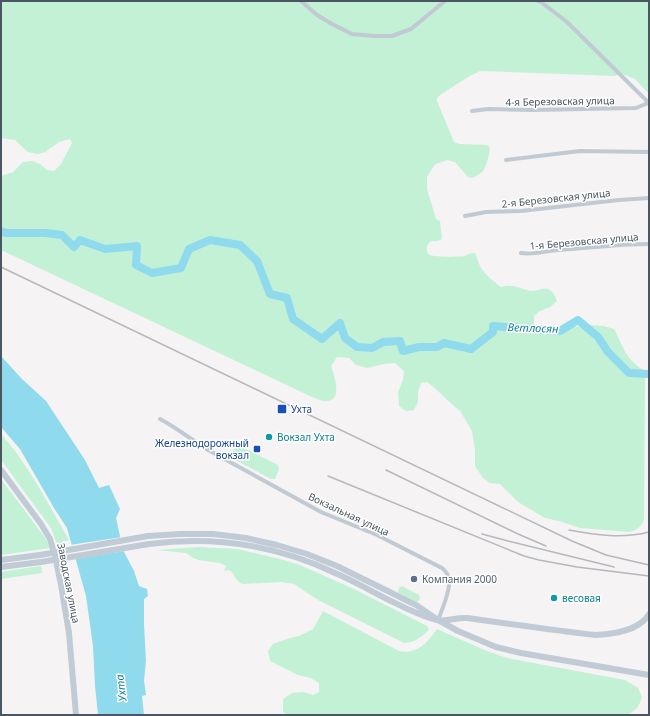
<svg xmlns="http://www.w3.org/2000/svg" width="650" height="716" font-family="'Noto Sans',sans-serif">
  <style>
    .green { fill: #c3f1d5 }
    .water { fill: #90daee }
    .pier { fill: #f5f3f3 }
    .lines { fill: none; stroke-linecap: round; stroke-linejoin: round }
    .river { stroke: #90daee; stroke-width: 8 }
    .street { stroke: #c1cad2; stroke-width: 4 }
    .secondary { stroke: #c1cbd6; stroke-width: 6 }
    .rail { stroke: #b5b8bd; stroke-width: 1.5 }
    .secondary-bridge { stroke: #c1cbd6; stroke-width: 6 }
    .transit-dot { fill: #1a4fb4; stroke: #fff; stroke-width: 1.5 }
    .culture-dot { fill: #0f9aa8; stroke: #fff; stroke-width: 1.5 }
    .service-dot { fill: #5c6f8a; stroke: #fff; stroke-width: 1.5 }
    .labels { text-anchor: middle; stroke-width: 3; stroke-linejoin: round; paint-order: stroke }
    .street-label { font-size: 10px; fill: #4a5661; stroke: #fff }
    .transit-label { font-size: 10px; fill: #164399; stroke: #fff; text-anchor: start }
    .culture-label { font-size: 10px; fill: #0d838f; stroke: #fff; text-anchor: start }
    .service-label { font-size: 10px; fill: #4e5e75; stroke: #fff; text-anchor: start }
    .water-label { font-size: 11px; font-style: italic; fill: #0c7c9b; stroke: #fff }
  </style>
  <rect width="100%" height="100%" fill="#f5f3f3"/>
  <path class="green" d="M 1,1 L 649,1 L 649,94 L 635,79 L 620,73 L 615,76 L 480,71 L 468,77 L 440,95 L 437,98 L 437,101 L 454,142 L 459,144 L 486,145 L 489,146 C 491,152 486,166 483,171 C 480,174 476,176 472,178 L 468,177 L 455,162 L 447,160 L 436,164 L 434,166 L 427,177 L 427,189 L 436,219 L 440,221 L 442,239 L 438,241 L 431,241 C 426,246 425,249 429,255 C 435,257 459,257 465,256 C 469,254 470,253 475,253 C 477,257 478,262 480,266 C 485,275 492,280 501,287 C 514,283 519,289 532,291 C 538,291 544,286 550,290 C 554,293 555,296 557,301 L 550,307 L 540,311 L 534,316 L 534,325 L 545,330 L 590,325 L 604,326 L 614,329 C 624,348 625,359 645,371 L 644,520 C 640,528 637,530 629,532 L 580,528 L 559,521 L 545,518 L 518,502 L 500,484 L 490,483 L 483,478 L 475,466 L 475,450 L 472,431 L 460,411 L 446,399 L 436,389 L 427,382 L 421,383 L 418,392 L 418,402 L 414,410 L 406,411 L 399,406 L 398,392 L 403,380 L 404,371 L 395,363 L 384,364 L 367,368 L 356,365 L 349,358 L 337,357 L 331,366 C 334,375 343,400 327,401 C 322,402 316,398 312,397 L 1,250 L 1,176 L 13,172 L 23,162 L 32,161 L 40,164 L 47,170 L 54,171 L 61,164 L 72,143 L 70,139 L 59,142 L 45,152 L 38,154 L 28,152 L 15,140 L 1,138 Z
    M 1,434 C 29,465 48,504 69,540 L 57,544 L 51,528 L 1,460 Z
    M 238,445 L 278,465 L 279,469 L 275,479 L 271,479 L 232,458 C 231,454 234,448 238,445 Z
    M 1,479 L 46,539 L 50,548 L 1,555 Z
    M 198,547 L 237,549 L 280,559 L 300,565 L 356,590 L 427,626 L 429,629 L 428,631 C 420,638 414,643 404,643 L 318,600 L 294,584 L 281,582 L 243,584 C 233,580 236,574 229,570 L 224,571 L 226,566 L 220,563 L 199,560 L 193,558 L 186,553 L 157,550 Z
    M 41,566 L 42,573 L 1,579 L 1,572 Z
    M 402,586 L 419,595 L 420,599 L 417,602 L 399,593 L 398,590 L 399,588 Z
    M 323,611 L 399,651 C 417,655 428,642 437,629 L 487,651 L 507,658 L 625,680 L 638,688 L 642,697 C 639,707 636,710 627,715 L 286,715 L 283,711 L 283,699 L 292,693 L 303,692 L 313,695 L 319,692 L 319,683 L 311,678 L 298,675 L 270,661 L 268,651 L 273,644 L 290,638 L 299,636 L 313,629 Z"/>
  <path class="water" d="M 1,356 L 22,379 L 46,401 L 85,460 L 99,488 L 109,485 L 120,509 L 116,518 L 123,550 L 134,571 L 139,586 L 147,589 L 148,596 L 144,599 L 144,625 L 146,660 L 144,681 L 146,695 L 142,696 L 144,715 L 98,715 L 95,686 L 93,646 L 86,596 L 67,528 L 54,508 L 20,449 L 1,427 Z"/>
  <path class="pier" d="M 122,537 L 125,551 L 74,559 L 70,545 Z"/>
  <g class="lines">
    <path class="river" d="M 1,231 L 6,233 L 45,233 L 62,235 L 74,247 L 80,240 L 105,249 L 137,246 L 136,265 L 152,273 L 181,268 L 189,249 L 210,240 L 240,245 L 257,261 L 270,294 L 287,298 L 293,319 L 322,339 L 340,323 L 345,338 L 357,347 L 372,348 L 383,342 L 400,341 L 403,351 L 419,347 L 437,347 L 444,343 L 471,349 L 493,332 L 493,326 L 560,331 L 578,320 L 598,337 L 608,352 L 629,373 L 649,374"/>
    <path class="street" d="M 301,1 L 317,15 L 332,24 L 352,34 L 374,36 L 392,36 L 411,29 L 445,1
      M 538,1 L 541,2 L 567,22 L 649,103
      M 472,111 L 488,109 L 532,110 L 636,108 L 648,103
      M 506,160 L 580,151 L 649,152
      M 465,216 L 486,212 L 521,211 L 619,200 L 649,198
      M 521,253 C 534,255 546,251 558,250 C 589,248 619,244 649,244
      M 160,419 C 177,428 192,440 208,450 L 321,512 L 377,535 L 442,568 C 446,571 448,575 449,579 C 451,589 442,610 438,620"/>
    <path class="secondary" d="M 1,470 L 41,524 L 50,539 L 55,556 L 61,585 L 69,633 L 76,715
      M 148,536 L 180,534 L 213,534 L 246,538 L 277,545 L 307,554 L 337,566 L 416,605 L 438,620 L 458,631 L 496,647 L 521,653 L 649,675
      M 149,544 C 213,536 277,545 335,573 C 354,581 371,591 389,600 C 405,608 420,616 437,620 C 446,622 457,617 467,618 C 510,624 553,630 596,635 C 614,634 639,631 649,614
      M 1,560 L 40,555
      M 1,567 L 41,562"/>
    <path class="rail" d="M 1,267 L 572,541 L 606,555 L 649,565
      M 386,470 L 518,534 L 546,546
      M 328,476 L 524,556 L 539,560 L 577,567 L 649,576
      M 569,530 C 596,535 622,539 649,532
      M 482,534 L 508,541 L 614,567"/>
    <path class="secondary-bridge" d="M 40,555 L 148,536
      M 41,562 L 149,544"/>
  </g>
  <g class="transit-dot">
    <rect x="277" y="404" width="10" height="10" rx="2"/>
    <rect x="253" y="445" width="8" height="8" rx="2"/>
  </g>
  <g class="culture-dot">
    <circle cx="269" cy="437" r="4"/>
    <circle cx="554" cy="598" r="4"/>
  </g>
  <circle class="service-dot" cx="414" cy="579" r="4"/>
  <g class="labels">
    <g class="street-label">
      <text transform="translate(560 101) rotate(-1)" y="4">4-я Березовская улица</text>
      <text transform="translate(556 198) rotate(-6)" y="4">2-я Березовская улица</text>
      <text transform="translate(584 241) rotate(-5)" y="4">1-я Березовская улица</text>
      <text transform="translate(349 514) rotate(25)" y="4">Вокзальная улица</text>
      <text transform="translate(69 583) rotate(79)" y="4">Заводская улица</text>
    </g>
    <g class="transit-label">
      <text x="291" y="413">Ухта</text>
      <text x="249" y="447" text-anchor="end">Железнодорожный<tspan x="249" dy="12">вокзал</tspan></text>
    </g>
    <g class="culture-label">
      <text x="277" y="441">Вокзал Ухта</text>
      <text x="562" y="602">весовая</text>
    </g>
    <g class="service-label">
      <text x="422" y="583">Компания 2000</text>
    </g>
    <g class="water-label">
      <text transform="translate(533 328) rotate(2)" y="4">Ветлосян</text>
      <text transform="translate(121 688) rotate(-97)" y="4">Ухта</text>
    </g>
  </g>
  <rect width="650" height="716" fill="none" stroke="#4a5661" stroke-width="4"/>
</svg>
